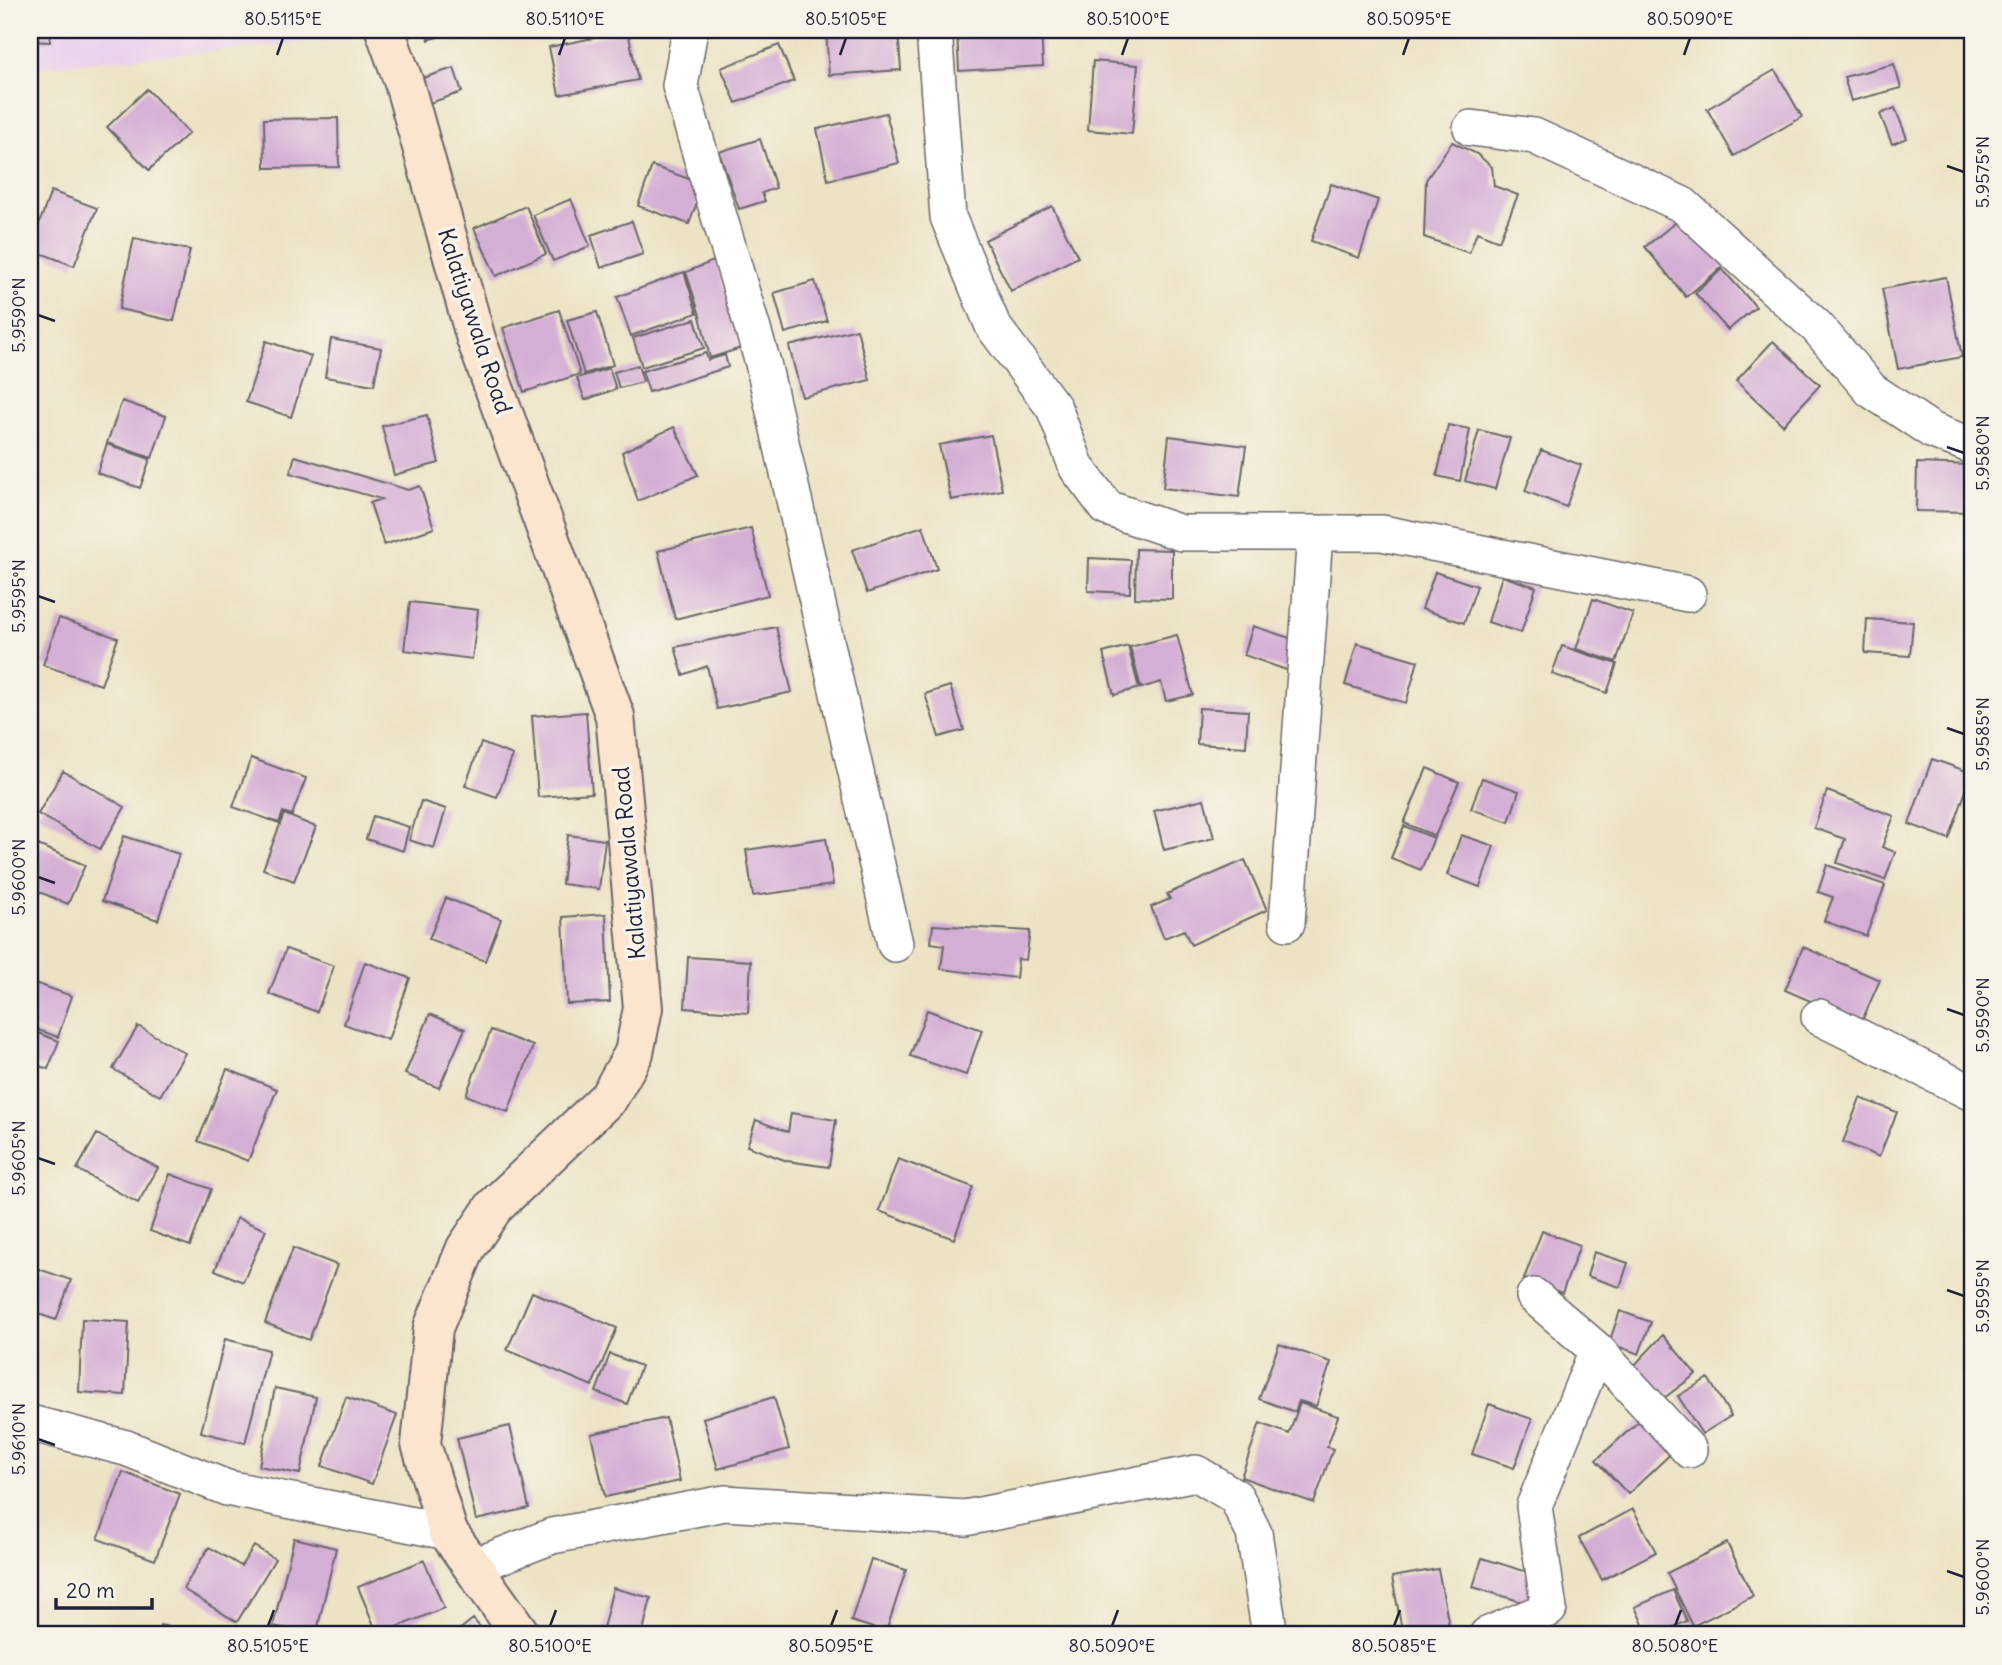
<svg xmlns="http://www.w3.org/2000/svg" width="2002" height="1665" font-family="Delius,sans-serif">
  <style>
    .built { fill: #e9d1ed }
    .building { fill: #d4afd5 }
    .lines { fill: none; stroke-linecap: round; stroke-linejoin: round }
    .street-casing { stroke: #69666b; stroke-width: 38 }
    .secondary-casing { stroke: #69666b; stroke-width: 42 }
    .street { stroke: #fff; stroke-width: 35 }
    .secondary { stroke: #fbe5cf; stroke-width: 38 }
    .ticks { fill: none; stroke: #22223b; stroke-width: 2.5 }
    .labels { text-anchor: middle; stroke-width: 7; stroke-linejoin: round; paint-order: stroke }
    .street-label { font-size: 23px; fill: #22223b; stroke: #f7f3e8 }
    .neatline { fill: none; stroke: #22223b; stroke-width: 2.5 }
    .ticks-label { font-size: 18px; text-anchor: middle; fill: #22223b }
  </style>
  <rect width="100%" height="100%" fill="#f7f3e8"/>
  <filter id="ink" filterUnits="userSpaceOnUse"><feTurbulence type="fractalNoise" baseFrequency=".0143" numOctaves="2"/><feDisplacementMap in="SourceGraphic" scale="14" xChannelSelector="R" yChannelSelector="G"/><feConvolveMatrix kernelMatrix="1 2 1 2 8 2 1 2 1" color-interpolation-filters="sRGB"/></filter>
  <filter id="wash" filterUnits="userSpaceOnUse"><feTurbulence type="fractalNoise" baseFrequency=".00686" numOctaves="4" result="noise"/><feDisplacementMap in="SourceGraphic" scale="28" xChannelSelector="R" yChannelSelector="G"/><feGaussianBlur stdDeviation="1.57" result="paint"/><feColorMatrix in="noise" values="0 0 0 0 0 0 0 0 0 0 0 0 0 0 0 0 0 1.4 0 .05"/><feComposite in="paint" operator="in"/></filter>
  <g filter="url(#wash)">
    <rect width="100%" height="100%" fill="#ece3c4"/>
    <path class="built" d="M 30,30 L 350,30 L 353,39 L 30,67 Z"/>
    <g id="blocks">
      <path class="building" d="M 30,30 L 50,30 L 50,42 L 30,41 Z
        M 426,30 L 456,30 L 429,40 Z
        M 826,30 L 898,30 L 901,70 L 829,75 Z
        M 957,30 L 1041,30 L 1043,66 L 959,71 Z
        M 628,31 L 638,80 L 559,95 L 549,47 Z
        M 779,45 L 794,81 L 736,103 L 721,68 Z
        M 1093,61 L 1138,65 L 1132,134 L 1088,130 Z
        M 1894,64 L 1901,88 L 1851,101 L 1844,77 Z
        M 454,68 L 462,92 L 418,107 L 410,82 Z
        M 1775,70 L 1802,117 L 1734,156 L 1707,109 Z
        M 147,89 L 189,133 L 149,170 L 107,127 Z
        M 1895,108 L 1907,138 L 1892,144 L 1880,114 Z
        M 886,113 L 899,163 L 828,180 L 817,129 Z
        M 338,118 L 339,167 L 265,168 L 264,119 Z
        M 760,139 L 776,188 L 762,193 L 765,201 L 739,209 L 719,152 Z
        M 1452,142 L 1477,154 L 1492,167 L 1494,186 L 1518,195 L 1499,241 L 1477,232 L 1469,253 L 1424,237 L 1426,180 Z
        M 652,166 L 704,184 L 689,224 L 638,206 Z
        M 1331,184 L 1378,200 L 1359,258 L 1311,241 Z
        M 51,191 L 97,208 L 74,266 L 30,249 Z
        M 571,199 L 590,246 L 553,261 L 533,215 Z
        M 526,206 L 546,254 L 496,276 L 474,228 Z
        M 1052,206 L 1078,257 L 1011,291 L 985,240 Z
        M 1685,215 L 1726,264 L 1686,297 L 1645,247 Z
        M 632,221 L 643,254 L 601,268 L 591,235 Z
        M 134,238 L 190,250 L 174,321 L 119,309 Z
        M 716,260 L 741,348 L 710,358 L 699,312 L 686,272 Z
        M 1722,269 L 1756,307 L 1728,330 L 1695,293 Z
        M 684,272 L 697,313 L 631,336 L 617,297 Z
        M 1946,277 L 1962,357 L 1898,369 L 1882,289 Z
        M 815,281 L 827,321 L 785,333 L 774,293 Z
        M 559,310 L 580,374 L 524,392 L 503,328 Z
        M 597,312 L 613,365 L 584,374 L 567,320 Z
        M 695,319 L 704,348 L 642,367 L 633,338 Z
        M 857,329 L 870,380 L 802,397 L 789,346 Z
        M 331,339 L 381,348 L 374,385 L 325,377 Z
        M 266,341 L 311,356 L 291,417 L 246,402 Z
        M 1773,341 L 1820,385 L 1783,425 L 1736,381 Z
        M 706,353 L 708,360 L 725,355 L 728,367 L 649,392 L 642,371 Z
        M 638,365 L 643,382 L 619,388 L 614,372 Z
        M 609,368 L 616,389 L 585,400 L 577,378 Z
        M 122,401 L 166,416 L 152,458 L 107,443 Z
        M 427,415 L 439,463 L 394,475 L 382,426 Z
        M 1448,425 L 1470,429 L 1460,481 L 1437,476 Z
        M 674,427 L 698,475 L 638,501 L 622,452 Z
        M 1479,430 L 1510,438 L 1495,489 L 1465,481 Z
        M 991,435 L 1002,490 L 951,500 L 939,445 Z
        M 1169,436 L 1246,446 L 1239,497 L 1163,488 Z
        M 107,444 L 150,459 L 140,488 L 97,473 Z
        M 1541,450 L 1581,465 L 1566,507 L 1525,491 Z
        M 295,456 L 408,490 L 420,486 L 434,528 L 384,545 L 370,503 L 381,499 L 290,473 Z
        M 1917,463 L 1972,465 L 1972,512 L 1916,511 Z
        M 923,526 L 937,569 L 867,593 L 852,550 Z
        M 751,528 L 768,595 L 675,619 L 658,551 Z
        M 1136,549 L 1172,550 L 1172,599 L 1135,598 Z
        M 1089,558 L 1131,560 L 1130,593 L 1088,591 Z
        M 1435,572 L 1477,586 L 1464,623 L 1422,609 Z
        M 1502,576 L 1536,587 L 1521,633 L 1488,622 Z
        M 1593,599 L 1633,613 L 1616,662 L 1576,649 Z
        M 410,602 L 478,610 L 472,659 L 404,650 Z
        M 59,618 L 118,638 L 101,685 L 43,665 Z
        M 1867,619 L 1913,622 L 1910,656 L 1865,653 Z
        M 1253,626 L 1299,641 L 1289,671 L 1244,655 Z
        M 776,627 L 792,692 L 717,709 L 707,666 L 683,675 L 675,647 Z
        M 1177,635 L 1193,695 L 1166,701 L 1161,682 L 1141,688 L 1130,647 Z
        M 1357,643 L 1418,661 L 1406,703 L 1345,685 Z
        M 1128,646 L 1139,688 L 1114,695 L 1103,653 Z
        M 1562,646 L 1617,664 L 1607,693 L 1552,674 Z
        M 950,686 L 964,730 L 939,737 L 925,694 Z
        M 1199,708 L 1248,711 L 1246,747 L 1197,744 Z
        M 586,712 L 592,793 L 538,797 L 532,716 Z
        M 481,743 L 513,755 L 497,797 L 465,786 Z
        M 251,758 L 306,778 L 292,815 L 283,812 L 279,823 L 233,807 Z
        M 1932,759 L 1972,773 L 1949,839 L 1909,824 Z
        M 1427,768 L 1459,782 L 1435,836 L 1404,823 Z
        M 63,771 L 125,807 L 100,849 L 38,814 Z
        M 1482,778 L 1519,791 L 1509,822 L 1471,809 Z
        M 1827,791 L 1894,816 L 1882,847 L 1895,852 L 1885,880 L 1837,863 L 1845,839 L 1814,828 Z
        M 1204,799 L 1214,838 L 1164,850 L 1154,811 Z
        M 421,801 L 446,809 L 434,848 L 409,840 Z
        M 284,814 L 316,827 L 294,881 L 263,869 Z
        M 373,816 L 409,827 L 403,851 L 366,839 Z
        M 1404,826 L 1434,838 L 1421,870 L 1391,858 Z
        M 568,835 L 605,840 L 599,889 L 562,884 Z
        M 1461,835 L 1494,846 L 1480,887 L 1447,875 Z
        M 124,836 L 179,854 L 158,920 L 102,901 Z
        M 826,838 L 833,885 L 753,896 L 746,850 Z
        M 38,845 L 85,865 L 68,904 L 30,888 L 30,865 Z
        M 1245,860 L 1267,910 L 1191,945 L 1184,930 L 1164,938 L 1151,907 L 1170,899 L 1167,894 Z
        M 1827,865 L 1885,885 L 1866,936 L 1824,921 L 1833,897 L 1818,892 Z
        M 446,898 L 501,919 L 485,961 L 429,939 Z
        M 606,914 L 610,1002 L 567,1004 L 563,917 Z
        M 933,925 L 1030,931 L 1026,960 L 1018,959 L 1016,978 L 941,969 L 944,945 L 931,943 Z
        M 1803,947 L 1880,980 L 1861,1023 L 1785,990 Z
        M 286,949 L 334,966 L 317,1012 L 269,994 Z
        M 688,957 L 751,961 L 748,1013 L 685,1008 Z
        M 365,962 L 410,978 L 388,1040 L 344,1024 Z
        M 35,983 L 72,996 L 58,1037 L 30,1027 L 30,997 Z
        M 927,1010 L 982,1030 L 966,1075 L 910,1056 Z
        M 430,1014 L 465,1029 L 439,1088 L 405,1074 Z
        M 138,1026 L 185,1053 L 160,1096 L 113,1069 Z
        M 30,1030 L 59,1041 L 48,1069 L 30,1063 Z
        M 491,1030 L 533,1046 L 508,1112 L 466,1095 Z
        M 227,1069 L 277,1089 L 248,1161 L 198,1141 Z
        M 1860,1098 L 1897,1112 L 1879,1157 L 1843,1142 Z
        M 791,1113 L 836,1120 L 829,1167 L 787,1161 L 747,1146 L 756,1120 L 788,1132 Z
        M 97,1134 L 158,1168 L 138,1203 L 77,1169 Z
        M 898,1159 L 973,1187 L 954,1239 L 879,1211 Z
        M 170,1174 L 211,1189 L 190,1246 L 150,1231 Z
        M 237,1218 L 266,1230 L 243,1282 L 215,1270 Z
        M 1542,1231 L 1580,1245 L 1562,1293 L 1524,1279 Z
        M 293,1248 L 337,1265 L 309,1340 L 265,1323 Z
        M 1594,1252 L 1628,1263 L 1620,1287 L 1587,1276 Z
        M 30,1266 L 71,1280 L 56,1320 L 30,1311 Z
        M 532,1292 L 617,1328 L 592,1386 L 507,1350 Z
        M 1620,1311 L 1651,1322 L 1639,1354 L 1609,1343 Z
        M 82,1319 L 129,1322 L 125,1395 L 79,1392 Z
        M 1663,1335 L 1696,1374 L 1656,1404 L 1629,1371 Z
        M 225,1339 L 269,1350 L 245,1443 L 201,1432 Z
        M 1279,1344 L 1331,1362 L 1316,1406 L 1299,1401 L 1295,1412 L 1259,1399 Z
        M 610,1354 L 641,1366 L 627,1404 L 596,1392 Z
        M 1708,1378 L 1731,1416 L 1702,1434 L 1678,1396 Z
        M 275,1388 L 316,1397 L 300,1474 L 259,1466 Z
        M 346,1397 L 397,1415 L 372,1484 L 322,1466 Z
        M 774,1397 L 789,1449 L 718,1469 L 703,1418 Z
        M 1300,1403 L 1338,1416 L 1327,1447 L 1333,1449 L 1314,1503 L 1241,1477 L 1260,1423 L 1289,1434 Z
        M 1489,1404 L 1532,1419 L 1514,1468 L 1472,1454 Z
        M 1648,1413 L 1679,1446 L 1628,1494 L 1596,1460 Z
        M 666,1418 L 680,1481 L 605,1497 L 591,1434 Z
        M 510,1426 L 529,1508 L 476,1520 L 457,1438 Z
        M 123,1472 L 180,1494 L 155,1560 L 98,1539 Z
        M 1633,1509 L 1656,1552 L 1602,1580 L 1579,1538 Z
        M 294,1538 L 336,1548 L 316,1635 L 273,1626 Z
        M 1727,1543 L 1753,1596 L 1693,1626 L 1667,1573 Z
        M 254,1546 L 275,1559 L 237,1622 L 183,1589 L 209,1547 L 241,1566 Z
        M 1482,1558 L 1537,1575 L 1529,1604 L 1473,1587 Z
        M 871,1559 L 906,1570 L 886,1632 L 851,1621 Z
        M 424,1560 L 444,1608 L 378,1635 L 358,1587 Z
        M 1438,1569 L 1451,1635 L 1403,1635 L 1392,1577 Z
        M 613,1588 L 651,1598 L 642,1635 L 617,1635 L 602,1632 Z
        M 1673,1590 L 1687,1621 L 1656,1635 L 1648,1635 L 1635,1607 Z
        M 473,1619 L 487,1635 L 453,1635 Z
        M 160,1625 L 191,1632 L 191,1635 L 158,1635 Z"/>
    </g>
  </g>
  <g filter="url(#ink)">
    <use href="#blocks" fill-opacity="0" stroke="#69666b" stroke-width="2"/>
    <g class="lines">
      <defs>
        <path id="street" d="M 690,30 L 680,86 L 763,363 L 895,944
          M 934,30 L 948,217 L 993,326 L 1054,408 L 1077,468 L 1107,508 L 1181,533 L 1382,533 L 1688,594
          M 1471,128 L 1534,136 L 1683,205 L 1817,327 L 1871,390 L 1931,430 L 1972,446
          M 1287,923 L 1315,534
          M 1819,1017 L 1972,1093
          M 1534,1296 L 1597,1350 L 1689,1450
          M 30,1423 L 126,1448 L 227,1488 L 448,1532
          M 472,1567 L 552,1536 L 725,1503 L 965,1518 L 1196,1473 L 1236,1497 L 1254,1533 L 1270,1635
          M 1487,1635 L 1549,1609 L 1534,1506 L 1597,1350"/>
        <path id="secondary" d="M 385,30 L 404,83 L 476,339 L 615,716 L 643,1008 L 634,1053 L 609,1097 L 494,1207 L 466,1248 L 433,1328 L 421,1444 L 448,1532 L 521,1635"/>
      </defs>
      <use href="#street" class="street-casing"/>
      <use href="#secondary" class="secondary-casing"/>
      <use href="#street" class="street"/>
      <use href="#secondary" class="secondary"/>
    </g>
  </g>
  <path class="ticks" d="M 277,55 L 283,38M 559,55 L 565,38M 840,55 L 846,38M 1122,55 L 1128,38M 1403,55 L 1409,38M 1684,55 L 1690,38M 1947,166 L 1964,172M 38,315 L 55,321M 1947,447 L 1964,453M 38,596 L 55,602M 1947,728 L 1964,734M 38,877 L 55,883M 1947,1009 L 1964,1015M 38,1158 L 55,1164M 1947,1290 L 1964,1296M 38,1439 L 55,1445M 1947,1571 L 1964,1577M 268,1626 L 274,1610M 550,1626 L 556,1610M 831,1626 L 837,1610M 1112,1626 L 1118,1610M 1394,1626 L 1400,1610M 1675,1626 L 1681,1610"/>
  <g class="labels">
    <g class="street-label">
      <text transform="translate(475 321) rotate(72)" y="8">Kalatiyawala Road</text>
      <text transform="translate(629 863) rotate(-95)" y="8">Kalatiyawala Road</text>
    </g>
  </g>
  <rect width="2002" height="1665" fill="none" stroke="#f7f3e8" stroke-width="77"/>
  <path d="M56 1598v10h96v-10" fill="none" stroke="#22223b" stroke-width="3.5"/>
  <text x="66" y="1598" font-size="21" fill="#22223b" stroke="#f7f3e8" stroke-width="5" paint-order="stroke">20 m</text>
  <rect x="38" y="38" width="1926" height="1588" class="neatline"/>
  <g class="ticks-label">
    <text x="283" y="25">80.5115°E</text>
    <text x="565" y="25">80.5110°E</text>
    <text x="846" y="25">80.5105°E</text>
    <text x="1128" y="25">80.5100°E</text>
    <text x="1409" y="25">80.5095°E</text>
    <text x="1690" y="25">80.5090°E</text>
    <text transform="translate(1983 172) rotate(-90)" y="6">5.9575°N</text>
    <text transform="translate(19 315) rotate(-90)" y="6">5.9590°N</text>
    <text transform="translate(1983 453) rotate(-90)" y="6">5.9580°N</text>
    <text transform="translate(19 596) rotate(-90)" y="6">5.9595°N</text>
    <text transform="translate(1983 734) rotate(-90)" y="6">5.9585°N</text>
    <text transform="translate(19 877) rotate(-90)" y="6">5.9600°N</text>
    <text transform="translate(1983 1015) rotate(-90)" y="6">5.9590°N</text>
    <text transform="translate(19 1158) rotate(-90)" y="6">5.9605°N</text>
    <text transform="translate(1983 1296) rotate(-90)" y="6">5.9595°N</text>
    <text transform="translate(19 1439) rotate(-90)" y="6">5.9610°N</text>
    <text transform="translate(1983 1577) rotate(-90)" y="6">5.9600°N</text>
    <text x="268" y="1652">80.5105°E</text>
    <text x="550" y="1652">80.5100°E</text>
    <text x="831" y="1652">80.5095°E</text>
    <text x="1112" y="1652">80.5090°E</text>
    <text x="1394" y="1652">80.5085°E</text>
    <text x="1675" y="1652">80.5080°E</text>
  </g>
</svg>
